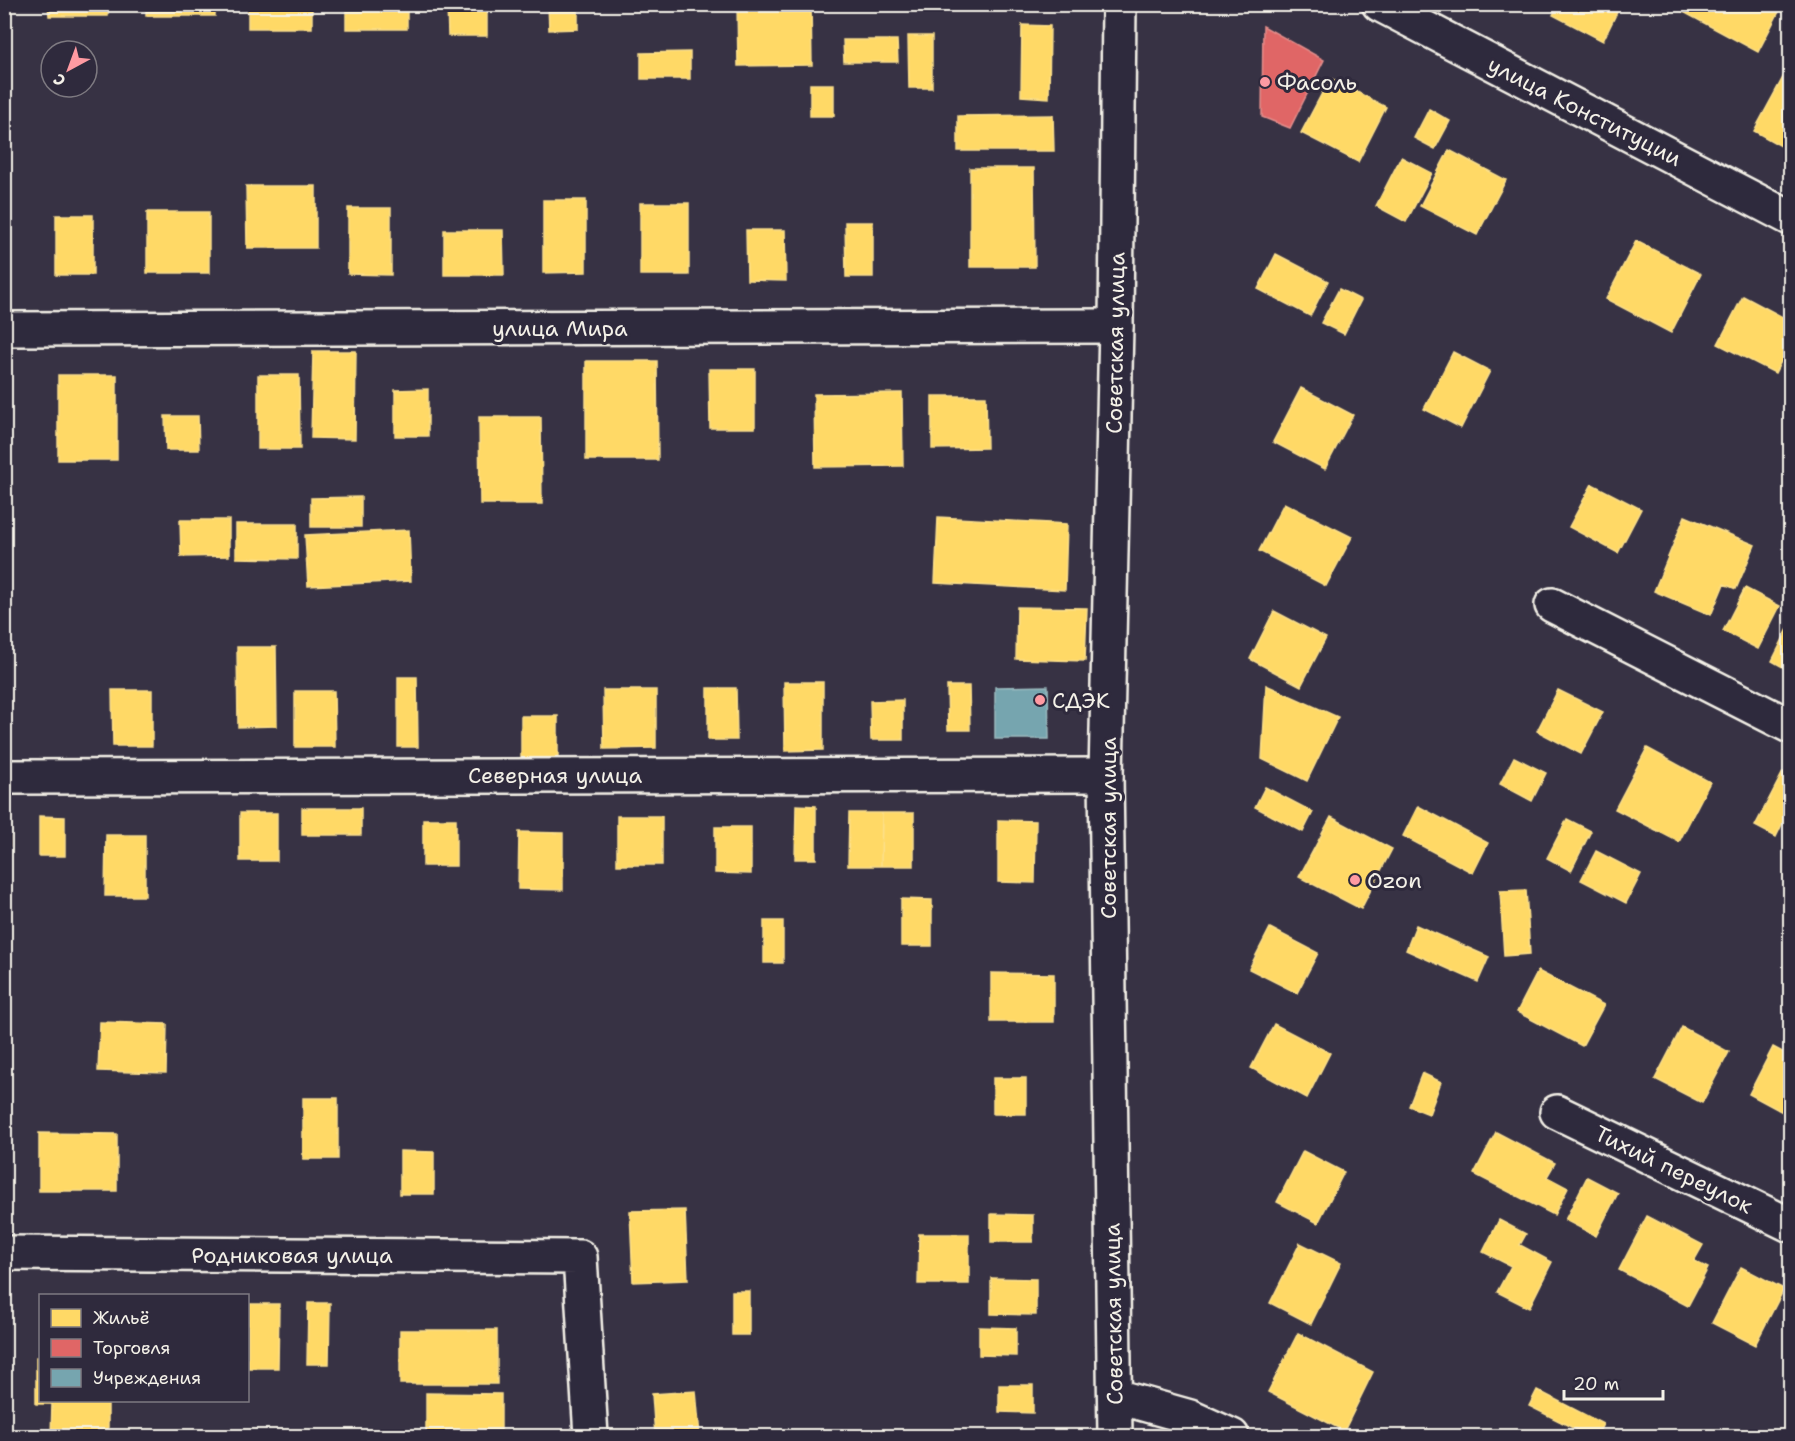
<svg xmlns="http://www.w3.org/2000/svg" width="1795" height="1441" font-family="'Shantell Sans',sans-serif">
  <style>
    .homes { fill: #ffd966; stroke: #fce08d; stroke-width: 1.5 }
    .shops { fill: #e06666; stroke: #e6908d; stroke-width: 1.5 }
    .public { fill: #76a5af; stroke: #9cbcc0; stroke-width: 1.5 }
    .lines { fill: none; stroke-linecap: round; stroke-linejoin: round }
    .minor-casing { stroke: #f4f1e8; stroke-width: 38 }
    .major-casing { stroke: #f4f1e8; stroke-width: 38 }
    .minor { stroke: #2f2a3d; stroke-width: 33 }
    .major { stroke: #2f2a3d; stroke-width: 33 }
    .poi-dot { fill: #ff9aa2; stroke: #2f2a3d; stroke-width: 2 }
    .labels { text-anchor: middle; stroke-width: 6; stroke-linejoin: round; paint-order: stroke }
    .poi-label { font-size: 22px; fill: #f4f1e8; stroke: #2f2a3d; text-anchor: start }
    .street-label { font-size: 22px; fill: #f4f1e8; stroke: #2f2a3d }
  </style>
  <rect width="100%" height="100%" fill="#373244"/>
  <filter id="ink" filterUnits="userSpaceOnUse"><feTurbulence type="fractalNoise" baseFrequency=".0167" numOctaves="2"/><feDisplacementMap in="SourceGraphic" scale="12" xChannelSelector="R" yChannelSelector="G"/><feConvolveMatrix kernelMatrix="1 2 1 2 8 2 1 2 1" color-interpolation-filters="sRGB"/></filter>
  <g filter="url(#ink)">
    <path class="homes" d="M 4,4 L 9,4 L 9,27 L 4,27 Z
      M 48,4 L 108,4 L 108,16 L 49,16 Z
      M 146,4 L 215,4 L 215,16 L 146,16 Z
      M 248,4 L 312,4 L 312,28 L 248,28 Z
      M 346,4 L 407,4 L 407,29 L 346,29 Z
      M 447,4 L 487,4 L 487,36 L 448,36 Z
      M 548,4 L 578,4 L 578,29 L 549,30 Z
      M 642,4 L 701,4 L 701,8 L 642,7 Z
      M 737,4 L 811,4 L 812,65 L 738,66 Z
      M 969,4 L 1035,4 L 1035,8 L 969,9 Z
      M 1558,4 L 1621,4 L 1603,41 L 1553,15 Z
      M 1678,4 L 1783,4 L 1758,52 L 1676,8 Z
      M 1022,25 L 1050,26 L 1049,98 L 1021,96 Z
      M 908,36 L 932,36 L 932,88 L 909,88 Z
      M 843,40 L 897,40 L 898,62 L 844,62 Z
      M 690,52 L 690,79 L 641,79 L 641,53 Z
      M 1786,72 L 1790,74 L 1790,151 L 1754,131 Z
      M 1330,78 L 1386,107 L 1358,162 L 1301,133 Z
      M 810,84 L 834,84 L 834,116 L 810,116 Z
      M 1429,109 L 1450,121 L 1435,149 L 1414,138 Z
      M 1053,115 L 1054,151 L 958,151 L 958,116 Z
      M 1449,150 L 1506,180 L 1477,235 L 1420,206 Z
      M 1401,157 L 1432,173 L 1406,222 L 1376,206 Z
      M 970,168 L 1034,168 L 1035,267 L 970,267 Z
      M 246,186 L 316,186 L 316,248 L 247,248 Z
      M 543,200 L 586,200 L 586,272 L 543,273 Z
      M 640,203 L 689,203 L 689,275 L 640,275 Z
      M 348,208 L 391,208 L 391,275 L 348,274 Z
      M 147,212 L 209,212 L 209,273 L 147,273 Z
      M 56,215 L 93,215 L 93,275 L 56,275 Z
      M 845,222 L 873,222 L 873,277 L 846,277 Z
      M 444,230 L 503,230 L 504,275 L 444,275 Z
      M 746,230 L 785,230 L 786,281 L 747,280 Z
      M 1636,241 L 1701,274 L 1671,333 L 1606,299 Z
      M 1276,254 L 1328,281 L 1310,316 L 1258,289 Z
      M 1339,289 L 1361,300 L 1344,334 L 1321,323 Z
      M 1743,296 L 1790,321 L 1790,344 L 1775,373 L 1718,344 Z
      M 313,351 L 356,351 L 355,439 L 311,438 Z
      M 1453,352 L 1490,371 L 1461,428 L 1424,409 Z
      M 586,361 L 657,361 L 658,460 L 586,460 Z
      M 709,369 L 755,369 L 755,428 L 710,428 Z
      M 58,375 L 117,375 L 117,460 L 58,460 Z
      M 258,375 L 299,375 L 300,449 L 258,449 Z
      M 1301,388 L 1353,415 L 1325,469 L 1273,442 Z
      M 428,389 L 428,436 L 395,436 L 395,390 Z
      M 902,393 L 903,466 L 815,467 L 814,394 Z
      M 932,396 L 986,396 L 987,448 L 932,449 Z
      M 165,416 L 198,416 L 199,450 L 166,450 Z
      M 479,417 L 541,417 L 542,504 L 480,504 Z
      M 1592,484 L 1641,509 L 1618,553 L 1569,527 Z
      M 361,497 L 361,527 L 311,527 L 311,498 Z
      M 1284,503 L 1352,537 L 1326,586 L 1259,551 Z
      M 1685,516 L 1755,545 L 1736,589 L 1724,584 L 1711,615 L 1654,591 Z
      M 938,517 L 1067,524 L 1065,590 L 935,583 Z
      M 180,520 L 229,520 L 229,556 L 181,557 Z
      M 236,524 L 297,524 L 297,559 L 236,558 Z
      M 409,530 L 411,581 L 308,586 L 305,535 Z
      M 1745,588 L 1780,606 L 1758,649 L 1723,631 Z
      M 1017,607 L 1087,608 L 1085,661 L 1016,659 Z
      M 1274,611 L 1326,638 L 1301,686 L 1250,659 Z
      M 1790,625 L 1790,671 L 1772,661 Z
      M 237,647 L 276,647 L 277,726 L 238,727 Z
      M 398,677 L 417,677 L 418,747 L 398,747 Z
      M 784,682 L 823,682 L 823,750 L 785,751 Z
      M 1266,685 L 1338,717 L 1307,781 L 1262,759 Z
      M 947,686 L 969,686 L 970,730 L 948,730 Z
      M 708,688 L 736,688 L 737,740 L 708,740 Z
      M 112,690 L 152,690 L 152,746 L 113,746 Z
      M 603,690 L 656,690 L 656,748 L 604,749 Z
      M 1558,690 L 1603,712 L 1581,754 L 1537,731 Z
      M 295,691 L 334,691 L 335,747 L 295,747 Z
      M 903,700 L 903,740 L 871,740 L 870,701 Z
      M 521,716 L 558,716 L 558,763 L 521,763 Z
      M 1647,748 L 1710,782 L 1679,842 L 1615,809 Z
      M 1514,757 L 1546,773 L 1532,801 L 1500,784 Z
      M 1783,772 L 1790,776 L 1790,808 L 1776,837 L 1755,826 Z
      M 1265,787 L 1313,812 L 1303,832 L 1255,807 Z
      M 796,805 L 816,806 L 816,859 L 795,859 Z
      M 1418,806 L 1488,843 L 1473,873 L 1403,836 Z
      M 302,808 L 361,808 L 361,835 L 302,835 Z
      M 240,813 L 277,813 L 277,861 L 240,861 Z
      M 849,813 L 882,813 L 881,866 L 848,866 Z
      M 882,813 L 914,813 L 914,866 L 881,866 Z
      M 39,816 L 65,817 L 65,856 L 39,856 Z
      M 617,816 L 662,816 L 662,865 L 617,865 Z
      M 1331,817 L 1392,849 L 1361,909 L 1299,877 Z
      M 423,819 L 456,819 L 456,866 L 423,866 Z
      M 1567,819 L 1591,831 L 1571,871 L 1547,858 Z
      M 998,820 L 1036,821 L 1035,883 L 998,882 Z
      M 4,822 L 9,822 L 9,866 L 4,866 Z
      M 715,827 L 751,827 L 751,874 L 715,873 Z
      M 519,832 L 563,833 L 563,890 L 518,889 Z
      M 106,835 L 145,835 L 145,896 L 105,896 Z
      M 1596,851 L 1641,874 L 1626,903 L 1581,880 Z
      M 1526,890 L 1530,954 L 1504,956 L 1500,891 Z
      M 901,899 L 932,900 L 932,946 L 901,946 Z
      M 764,921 L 783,921 L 783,963 L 764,963 Z
      M 1416,925 L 1489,957 L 1478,982 L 1406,950 Z
      M 1270,928 L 1318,953 L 1297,993 L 1249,969 Z
      M 1538,971 L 1604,1005 L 1582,1046 L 1517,1012 Z
      M 991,973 L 1054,974 L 1054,1022 L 991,1022 Z
      M 100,1022 L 167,1024 L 166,1073 L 98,1071 Z
      M 1274,1024 L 1330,1053 L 1307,1098 L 1251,1068 Z
      M 1682,1027 L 1729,1052 L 1702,1103 L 1655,1079 Z
      M 1773,1047 L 1790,1056 L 1790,1116 L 1749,1094 Z
      M 1422,1073 L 1441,1082 L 1429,1114 L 1409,1106 Z
      M 993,1078 L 1026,1078 L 1026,1114 L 993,1114 Z
      M 303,1098 L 338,1098 L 338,1159 L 303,1159 Z
      M 1496,1132 L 1555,1163 L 1547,1177 L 1568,1188 L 1554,1215 L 1474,1174 Z
      M 39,1133 L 117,1134 L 117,1191 L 39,1191 Z
      M 400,1151 L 434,1152 L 434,1194 L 400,1194 Z
      M 1303,1151 L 1344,1172 L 1318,1223 L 1277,1202 Z
      M 1587,1177 L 1618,1193 L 1596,1236 L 1565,1220 Z
      M 685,1210 L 688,1280 L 633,1282 L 630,1211 Z
      M 991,1214 L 1033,1215 L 1033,1242 L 991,1242 Z
      M 1647,1216 L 1703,1245 L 1694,1261 L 1708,1268 L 1688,1306 L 1619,1270 Z
      M 1499,1220 L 1526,1234 L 1520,1245 L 1552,1262 L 1529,1308 L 1497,1292 L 1511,1266 L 1483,1252 Z
      M 919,1234 L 969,1234 L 969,1284 L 918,1284 Z
      M 1300,1243 L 1341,1263 L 1311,1324 L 1270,1303 Z
      M 1741,1267 L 1784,1289 L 1755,1345 L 1712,1323 Z
      M 991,1278 L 1036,1279 L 1036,1315 L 991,1314 Z
      M 732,1291 L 749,1291 L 749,1335 L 732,1335 Z
      M 308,1303 L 330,1303 L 329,1364 L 307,1364 Z
      M 248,1304 L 279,1304 L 278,1368 L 248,1368 Z
      M 979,1327 L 1016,1328 L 1016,1356 L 979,1355 Z
      M 400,1330 L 497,1330 L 497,1384 L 400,1384 Z
      M 1298,1333 L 1373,1372 L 1344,1431 L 1268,1392 Z
      M 36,1357 L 40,1357 L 40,1379 L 36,1379 Z
      M 36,1379 L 40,1379 L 40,1400 L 108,1400 L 108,1436 L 51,1436 L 52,1404 L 36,1404 Z
      M 999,1385 L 1033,1385 L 1033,1413 L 999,1412 Z
      M 1537,1390 L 1603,1424 L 1597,1436 L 1589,1436 L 1529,1406 Z
      M 696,1391 L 700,1436 L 655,1436 L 652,1394 Z
      M 426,1393 L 501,1394 L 501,1436 L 426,1436 Z"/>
    <path class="shops" d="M 1263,26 L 1324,60 L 1290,128 L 1262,117 Z"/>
    <path class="public" d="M 1048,686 L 1049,739 L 995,739 L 995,687 Z"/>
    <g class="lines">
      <defs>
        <path id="minor" d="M 1379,4 L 1790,218
          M 4,329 L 1116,326
          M 1552,605 L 1790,726
          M 4,777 L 1106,775
          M 1557,1112 L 1790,1225
          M 4,1253 L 580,1257 L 591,1436
          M 1115,1396 L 1190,1417 L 1232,1436"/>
        <path id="major" d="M 1115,1436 L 1106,775 L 1116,326 L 1119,4"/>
      </defs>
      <use href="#minor" class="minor-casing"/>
      <use href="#major" class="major-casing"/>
      <use href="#minor" class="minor"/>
      <use href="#major" class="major"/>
    </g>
  </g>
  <g class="poi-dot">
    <circle cx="1265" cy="82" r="6"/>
    <circle cx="1040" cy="700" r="6"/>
    <circle cx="1355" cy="880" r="6"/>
  </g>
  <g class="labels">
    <g class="poi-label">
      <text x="1277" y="90">Фасоль</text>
      <text x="1052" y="708">СДЭК</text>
      <text x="1367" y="888">Ozon</text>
    </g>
    <g class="street-label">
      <text transform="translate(1585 111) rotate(27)" y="8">улица Конституции</text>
      <text x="560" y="336">улица Мира</text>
      <text transform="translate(1115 343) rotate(-89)" y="8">Советская улица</text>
      <text x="555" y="783">Северная улица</text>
      <text transform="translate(1108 828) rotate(-90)" y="8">Советская улица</text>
      <text transform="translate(1674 1169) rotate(26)" y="8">Тихий переулок</text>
      <text x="292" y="1263">Родниковая улица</text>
      <text transform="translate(1113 1314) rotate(-91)" y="8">Советская улица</text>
    </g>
  </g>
  <rect width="1795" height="1441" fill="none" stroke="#2f2a3d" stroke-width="24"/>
  <rect x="12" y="12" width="1771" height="1417" fill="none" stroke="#f4f1e8" stroke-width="2" filter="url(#ink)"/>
  <rect x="39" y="1294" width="210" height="108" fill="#2f2a3d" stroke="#7e7a81" stroke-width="1.5"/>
  <rect x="51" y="1309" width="30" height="18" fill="#ffd966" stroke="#7e7a81" stroke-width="1.5"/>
  <text x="93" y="1324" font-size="18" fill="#f4f1e8">Жильё</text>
  <rect x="51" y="1339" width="30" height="18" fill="#e06666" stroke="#7e7a81" stroke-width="1.5"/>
  <text x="93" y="1354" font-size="18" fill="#f4f1e8">Торговля</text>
  <rect x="51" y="1369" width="30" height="18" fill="#76a5af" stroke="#7e7a81" stroke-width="1.5"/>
  <text x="93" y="1384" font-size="18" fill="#f4f1e8">Учреждения</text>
  <g transform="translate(69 69) rotate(221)"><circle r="28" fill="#2f2a3d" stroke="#7e7a81" stroke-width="1.5"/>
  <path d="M0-4.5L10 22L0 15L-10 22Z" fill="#ff9aa2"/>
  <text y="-9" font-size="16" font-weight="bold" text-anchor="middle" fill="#f4f1e8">С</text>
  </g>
  <path d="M1564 1390v9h99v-9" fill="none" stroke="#f4f1e8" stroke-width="3"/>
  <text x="1573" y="1390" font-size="18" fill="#f4f1e8" stroke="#2f2a3d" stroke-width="4.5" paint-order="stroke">20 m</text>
</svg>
